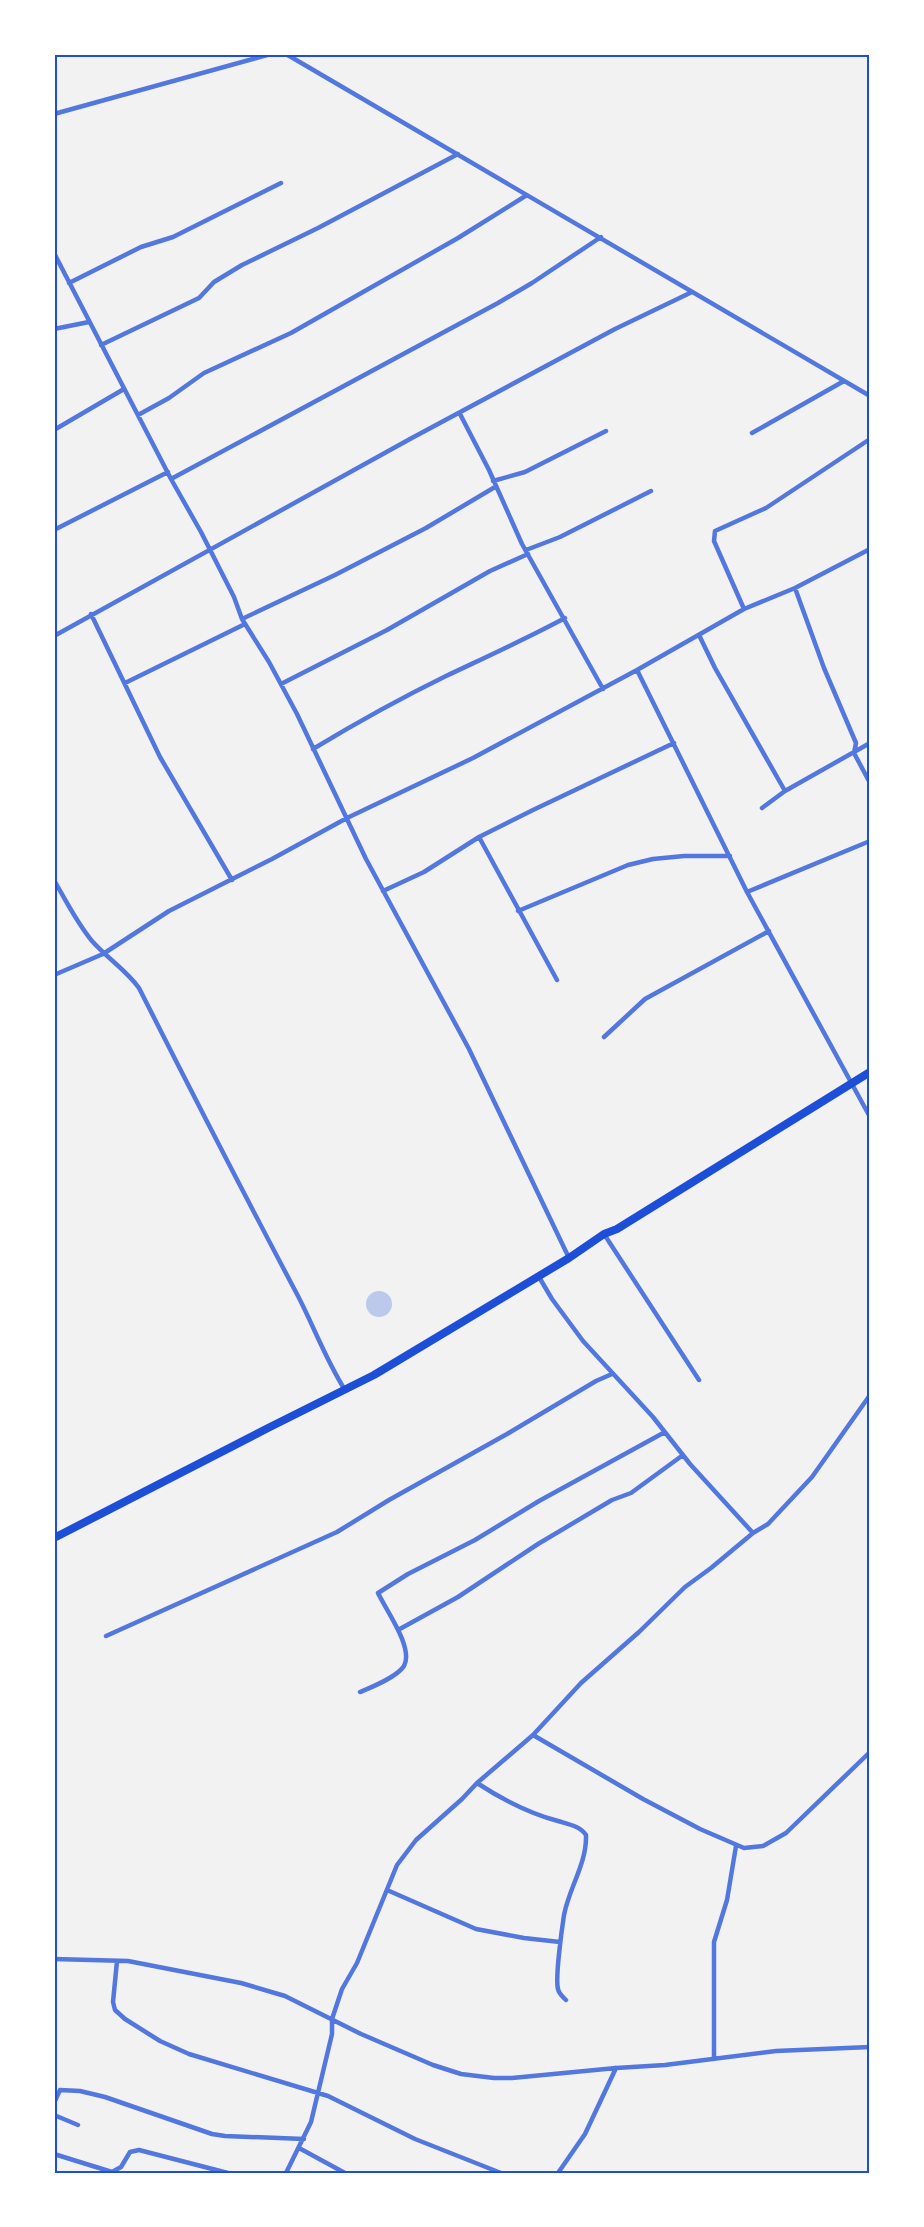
<svg xmlns="http://www.w3.org/2000/svg" width="924" height="2227" font-family="Lato,sans-serif">
  <style>
    .building { fill: #bdc9ec }
    .lines { fill: none; stroke-linecap: round; stroke-linejoin: round }
    .minor { stroke: #5277de; stroke-width: 4.5 }
    .trunk { stroke: #1d4ed8; stroke-width: 8 }
    .neatline { fill: none; stroke: #1d4ed8; stroke-width: 2 }
  </style>
  <rect width="100%" height="100%" fill="#f2f2f2"/>
  <path class="building" d="M366 1304a13 13 0 1 1 26 0a13 13 0 1 1-26 0Z"/>
  <g class="lines">
    <path class="minor" d="M 286,54 L 870,396
      M 54,114 L 271,54
      M 54,253 L 171,479 L 201,532 L 234,597 L 242,619 L 269,662 L 297,714 L 366,859 L 469,1049 L 569,1258
      M 69,283 L 141,247 L 173,237 L 281,183
      M 54,329 L 89,322
      M 101,345 L 199,298 L 214,282 L 242,265 L 318,228 L 458,154
      M 460,414 L 489,470 L 522,544 L 603,689
      M 138,415 L 169,398 L 204,373 L 291,333 L 458,238 L 527,195
      M 54,430 L 124,389
      M 752,433 L 844,381
      M 171,479 L 498,303 L 532,283 L 601,237
      M 493,481 L 525,472 L 606,431
      M 54,530 L 168,472
      M 526,550 L 560,537 L 651,491
      M 795,588 L 824,668 L 856,743 L 854,753 L 870,783
      M 744,609 L 714,541 L 715,531 L 766,508 L 870,439
      M 91,614 L 160,757 L 232,880
      M 242,619 L 335,575 L 426,528 L 495,487
      M 699,635 L 715,668 L 785,791
      M 54,636 L 410,439 L 615,329 L 692,292
      M 637,670 L 747,892 L 870,1117
      M 125,683 L 245,624
      M 281,684 L 387,630 L 490,571 L 528,554
      M 313,749 C 356,723 401,698 446,676 C 486,657 526,639 565,618
      M 762,808 L 785,791 L 870,743
      M 479,837 L 557,980
      M 54,880 C 66,901 77,923 92,941 C 107,958 126,970 139,988 C 191,1091 244,1194 298,1296 C 314,1327 326,1360 345,1390
      M 383,891 L 424,872 L 479,837 L 533,810 L 674,743
      M 747,892 L 870,841
      M 518,911 L 628,865 L 653,859 L 684,856 L 730,856
      M 54,975 L 103,954 L 169,911 L 272,859 L 347,818 L 473,758 L 637,670 L 744,609 L 795,588 L 870,549
      M 604,1037 L 645,999 L 769,931
      M 604,1234 L 699,1380
      M 539,1277 L 552,1299 L 583,1341 L 653,1417 L 690,1464 L 753,1533
      M 398,1630 L 458,1597 L 538,1544 L 612,1500 L 631,1493 L 683,1455
      M 106,1636 L 337,1532 L 389,1500 L 507,1434 L 596,1381 L 612,1374
      M 360,1692 C 372,1687 397,1677 404,1666 C 414,1648 386,1610 378,1593 L 408,1574 L 475,1540 L 539,1501 L 665,1432
      M 533,1735 L 643,1799 L 700,1829 L 744,1848 L 763,1846 L 786,1833 L 870,1752
      M 477,1783 C 503,1800 528,1813 558,1821 C 568,1824 580,1826 586,1835 C 587,1863 569,1888 564,1915 C 562,1928 555,1978 558,1989 C 559,1994 562,1996 566,2000
      M 387,1890 L 476,1929 L 524,1938 L 560,1942
      M 54,1959 L 128,1961 L 241,1983 L 285,1996 L 361,2034 L 433,2065 L 461,2074 L 494,2078 L 512,2078 L 616,2068 L 665,2065 L 776,2051 L 870,2047
      M 117,1961 L 113,2002 L 115,2010 L 125,2019 L 160,2041 L 189,2054 L 328,2096 L 415,2139 L 501,2173
      M 714,2059 L 714,1942 L 727,1900 L 736,1846
      M 54,2103 L 60,2090 L 80,2091 L 105,2097 L 212,2134 L 225,2136 L 304,2139
      M 54,2115 L 78,2125
      M 299,2148 L 345,2173
      M 54,2154 L 112,2172 L 121,2167 L 130,2152 L 139,2150 L 228,2173
      M 286,2173 L 311,2122 L 332,2034 L 332,2019 L 342,1989 L 357,1963 L 397,1865 L 416,1840 L 462,1799 L 477,1783 L 533,1735 L 581,1683 L 639,1632 L 685,1587 L 711,1568 L 753,1533 L 768,1524 L 812,1477 L 870,1395
      M 558,2173 L 585,2134 L 616,2068"/>
    <path class="trunk" d="M 54,1538 L 268,1428 L 374,1375 L 569,1258 L 604,1234 L 617,1229 L 870,1072"/>
  </g>
  <rect width="924" height="2227" fill="none" stroke="#ffffff" stroke-width="111"/>
  <rect x="56" y="56" width="812" height="2116" class="neatline"/>
</svg>
